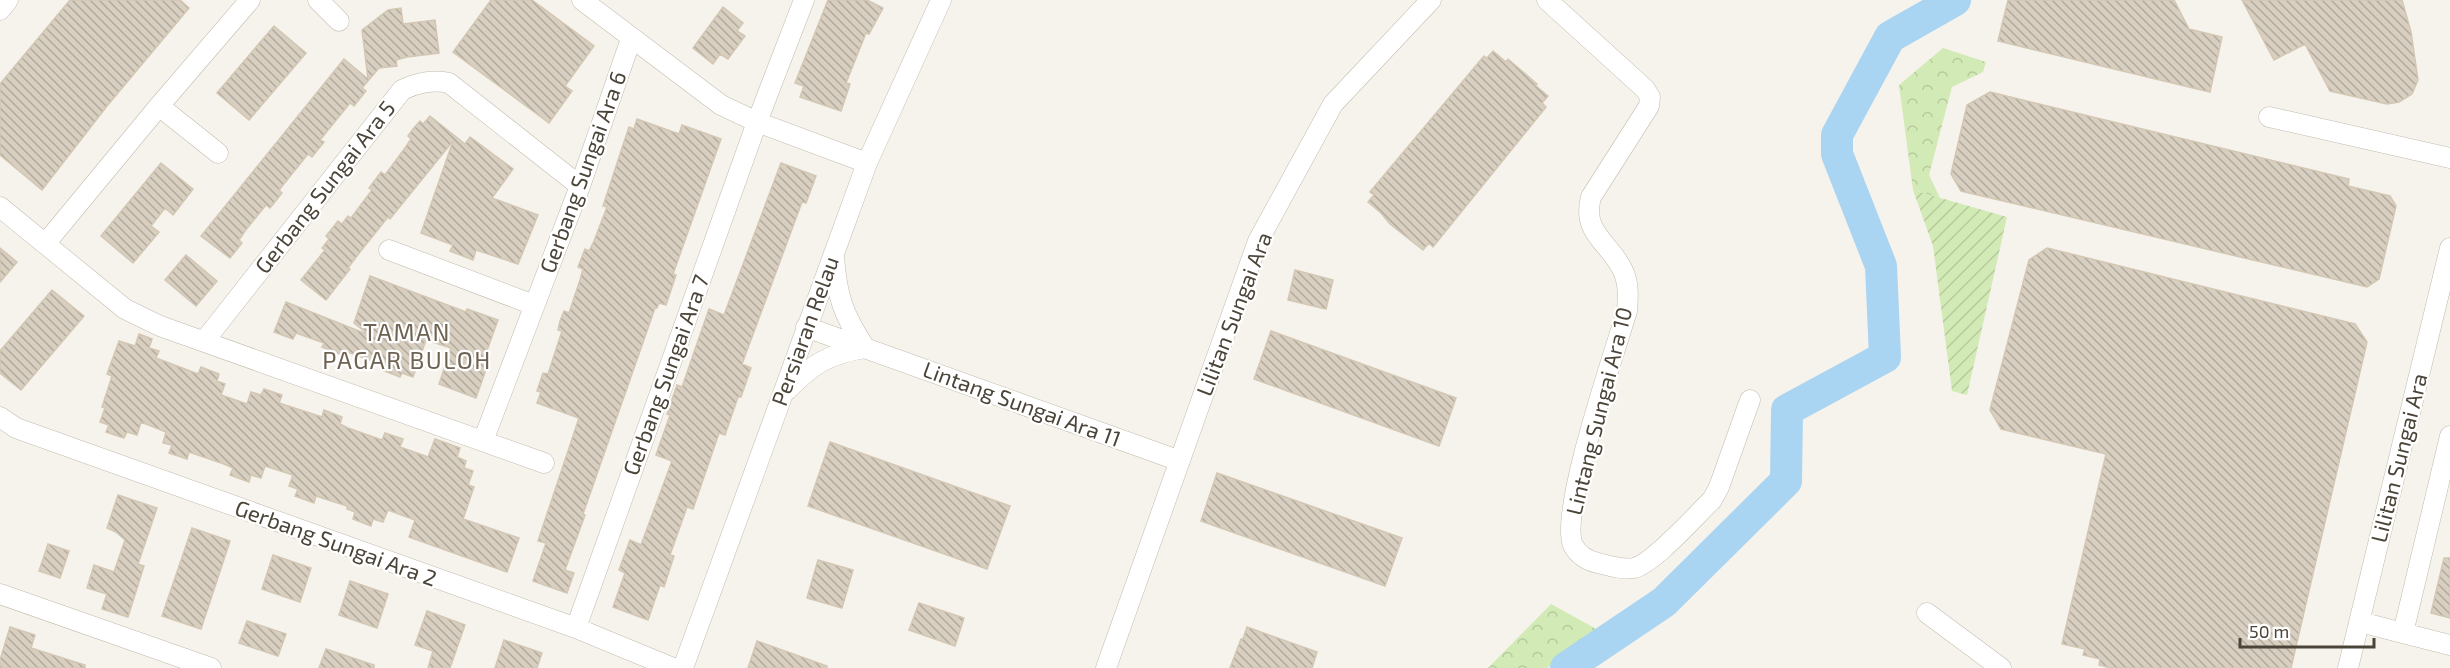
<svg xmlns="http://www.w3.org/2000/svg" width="2450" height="668" font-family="'Exo 2',sans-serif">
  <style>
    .forest { fill: url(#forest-crowns) }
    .garden { fill: url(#garden-furrows) }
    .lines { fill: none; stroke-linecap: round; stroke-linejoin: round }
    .river { stroke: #a9d4f2; stroke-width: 32 }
    .building { fill: url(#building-back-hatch); stroke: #d3c7b4; stroke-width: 1.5 }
    .street-casing { stroke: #c2bbae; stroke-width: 21 }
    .street { stroke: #fff; stroke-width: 20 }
    .labels { text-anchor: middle; stroke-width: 4.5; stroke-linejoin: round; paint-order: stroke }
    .street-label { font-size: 22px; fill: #4b4439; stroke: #fff }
    .neighbourhood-label { font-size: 24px; letter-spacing: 1.5px; fill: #6e6250; stroke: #fff }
  </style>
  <defs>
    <pattern id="forest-crowns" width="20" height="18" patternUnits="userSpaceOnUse" patternTransform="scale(1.5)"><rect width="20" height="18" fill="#d2eab5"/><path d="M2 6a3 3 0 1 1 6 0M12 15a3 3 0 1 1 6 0" fill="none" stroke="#b6ca9c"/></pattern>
    <pattern id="garden-furrows" width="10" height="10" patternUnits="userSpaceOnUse" patternTransform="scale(1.5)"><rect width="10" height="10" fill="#d2eab5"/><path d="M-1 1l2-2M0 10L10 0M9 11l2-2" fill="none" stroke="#b6ca9c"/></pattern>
    <pattern id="building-back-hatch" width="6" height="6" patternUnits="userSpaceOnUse" patternTransform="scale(1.5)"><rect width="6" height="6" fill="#d8cfc1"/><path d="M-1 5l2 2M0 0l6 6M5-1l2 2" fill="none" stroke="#b1aa9e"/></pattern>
  </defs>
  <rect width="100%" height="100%" fill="#f6f3ec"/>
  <path class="forest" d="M 1943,48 L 1986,62 L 1983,72 L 1952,87 L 1929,175 L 1940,198 L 1913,190 L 1899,85 Z
    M 1551,604 L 1600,631 L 1547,668 L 1488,668 Z"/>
  <path class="garden" d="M 1913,190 L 2007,217 L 1967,395 L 1952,391 L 1933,246 Z"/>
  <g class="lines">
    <path class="river" d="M 1566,668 L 1664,602 L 1786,481 L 1787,410 L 1885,357 L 1881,266 L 1837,154 L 1837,135 L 1890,37 L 1955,0"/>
  </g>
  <path class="building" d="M 70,0 L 180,0 L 189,8 L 107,106 L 42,190 L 0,155 L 0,84 Z
    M 491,0 L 532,0 L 594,46 L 565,86 L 572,91 L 549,123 L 453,52 Z
    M 828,0 L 867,0 L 883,8 L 869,34 L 866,33 L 846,83 L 850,84 L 841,111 L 800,97 L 804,86 L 795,83 Z
    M 2008,0 L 2174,0 L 2189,29 L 2222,37 L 2210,92 L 1998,41 Z
    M 2242,0 L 2402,0 L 2411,32 L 2418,80 L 2412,94 L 2399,102 L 2387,104 L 2330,91 L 2305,44 L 2274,60 Z
    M 723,7 L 743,23 L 737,31 L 745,36 L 728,59 L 720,54 L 713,64 L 693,48 Z
    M 401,8 L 403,24 L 435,20 L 439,53 L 407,57 L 396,60 L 397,66 L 379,68 L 362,88 L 366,91 L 354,106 L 350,103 L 320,140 L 324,142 L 312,157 L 308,154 L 279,190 L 282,193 L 270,208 L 266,205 L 245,231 L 239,240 L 242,243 L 230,258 L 201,236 L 344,59 L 368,79 L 362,30 L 388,10 Z
    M 274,26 L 306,53 L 249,120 L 217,93 Z
    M 1493,51 L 1506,62 L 1508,59 L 1537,84 L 1535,85 L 1548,96 L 1542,103 L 1546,107 L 1433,247 L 1429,243 L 1423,250 L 1390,224 L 1381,213 L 1368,202 L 1374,195 L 1370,192 L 1484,56 L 1487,58 Z
    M 1990,92 L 2349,179 L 2348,186 L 2390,196 L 2396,206 L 2379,279 L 2367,287 L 1961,191 L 1951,174 L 1967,105 Z
    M 430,116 L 465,144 L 470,137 L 513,169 L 492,198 L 538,215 L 518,264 L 476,250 L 473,260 L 450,251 L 453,245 L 421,233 L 453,141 L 398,209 L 390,219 L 388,217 L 360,252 L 348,268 L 350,269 L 326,300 L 301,280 L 325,250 L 322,248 L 329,239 L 326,236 L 338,221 L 342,224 L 348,216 L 351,218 L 372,190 L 369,188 L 381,172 L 385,175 L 405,148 L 411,139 L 408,136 L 413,129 L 420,121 L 423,124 Z
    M 637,119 L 679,134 L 682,125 L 721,139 L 673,274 L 676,275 L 666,305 L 659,303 L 657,308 L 655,308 L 583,514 L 585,515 L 565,570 L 574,573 L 567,593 L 533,581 L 546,543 L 538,541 L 579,418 L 537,403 L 541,392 L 537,391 L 543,373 L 548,374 L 562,331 L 558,330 L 560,321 L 564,311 L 569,313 L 580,280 L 583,269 L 578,267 L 585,249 L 589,251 L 594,241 L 607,207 L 603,206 L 623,145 L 629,127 L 634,129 Z
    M 161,163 L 193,189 L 173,215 L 165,208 L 151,226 L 159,232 L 133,263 L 101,236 Z
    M 781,163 L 816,176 L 806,203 L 802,202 L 742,364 L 751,368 L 741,397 L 738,397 L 725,435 L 719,433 L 693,509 L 687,507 L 670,555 L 674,556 L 664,587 L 660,585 L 648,620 L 613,607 L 625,573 L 619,570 L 630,540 L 641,545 L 672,461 L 656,455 L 670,415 L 667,414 L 677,385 L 682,387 L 709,309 L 724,315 Z
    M 0,248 L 17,262 L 0,282 Z
    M 2047,248 L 2355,324 L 2367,342 L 2291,668 L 2111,668 L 2099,665 L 2100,659 L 2083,655 L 2085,649 L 2062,644 L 2106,454 L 2001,429 L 1990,410 L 2029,260 Z
    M 186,255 L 217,281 L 196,306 L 165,280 Z
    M 1295,270 L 1333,280 L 1326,309 L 1288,300 Z
    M 370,276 L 466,312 L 467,309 L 498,320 L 485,356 L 490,358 L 476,398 L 439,384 L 451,348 L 426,340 L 413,377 L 402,373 L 400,377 L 382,370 L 384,365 L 342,350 L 340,354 L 322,347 L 324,343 L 296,333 L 293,339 L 274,332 L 286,302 L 369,335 L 354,323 Z
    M 52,290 L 84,316 L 21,390 L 0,373 L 0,351 Z
    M 1271,331 L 1456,398 L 1439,446 L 1254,379 Z
    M 139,334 L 152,339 L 149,348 L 159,351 L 156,358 L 198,374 L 201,367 L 219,374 L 217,381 L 225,384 L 221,395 L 247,404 L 251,392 L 261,395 L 264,389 L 282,395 L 279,403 L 322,417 L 324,410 L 342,417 L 340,424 L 348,428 L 382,440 L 385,433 L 403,439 L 400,447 L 428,457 L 435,439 L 460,448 L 457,457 L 466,461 L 464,468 L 473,471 L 468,485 L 474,487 L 463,519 L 519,538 L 507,572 L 409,537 L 415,520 L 388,510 L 383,522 L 373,519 L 371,526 L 353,519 L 355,512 L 347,509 L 347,506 L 316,496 L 314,503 L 295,496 L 298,489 L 289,486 L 293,475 L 265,466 L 261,478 L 251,475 L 249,482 L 230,475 L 233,468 L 224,464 L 189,452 L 187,459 L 169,453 L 172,445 L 163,443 L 166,432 L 141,422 L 137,435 L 127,432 L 124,438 L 106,432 L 109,425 L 100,422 L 105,408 L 102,407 L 112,376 L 107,374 L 119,341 L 135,346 Z
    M 830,442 L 1010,506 L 987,569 L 808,506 Z
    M 1217,473 L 1402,538 L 1385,586 L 1201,521 Z
    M 118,495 L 157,508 L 138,564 L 144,566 L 128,617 L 102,609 L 107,594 L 87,588 L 94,565 L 114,572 L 125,540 L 116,532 L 107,528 Z
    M 192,528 L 230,541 L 201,629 L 162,616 Z
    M 48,544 L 69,551 L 60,578 L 39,571 Z
    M 273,555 L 311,568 L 300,602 L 262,589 Z
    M 2444,558 L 2450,558 L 2450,618 L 2431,613 Z
    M 818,560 L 853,570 L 842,608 L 807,598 Z
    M 350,581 L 388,594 L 377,628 L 339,615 Z
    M 919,603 L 964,618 L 955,646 L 909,630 Z
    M 427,611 L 465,625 L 450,668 L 428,668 L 433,651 L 415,645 Z
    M 247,621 L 286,634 L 278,656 L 239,643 Z
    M 10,627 L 35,635 L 31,648 L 85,665 L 85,668 L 0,668 L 0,660 Z
    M 1247,627 L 1317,652 L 1312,668 L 1230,668 L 1241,639 L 1243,639 Z
    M 504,640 L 542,653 L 537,668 L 495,668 Z
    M 757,641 L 827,666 L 827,668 L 748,668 Z
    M 326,649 L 374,665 L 374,668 L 319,668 Z"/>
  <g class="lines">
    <defs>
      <path id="street" d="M 318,0 L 339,21
        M 582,0 L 721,105 L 757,122 L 867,163
        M 1547,0 L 1645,89 L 1650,97 L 1649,106 L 1591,197 C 1581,235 1612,243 1624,273 C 1629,285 1628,298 1627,311 C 1615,351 1559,513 1573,545 C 1578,555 1588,561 1598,563 C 1610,566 1623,570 1634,568 C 1653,564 1696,515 1712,500 L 1719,487 L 1750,400
        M 0,10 L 8,0
        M 159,106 L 218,153
        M 2269,117 L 2450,158
        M 0,207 L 125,309 L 160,326 L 544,463
        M 45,244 L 159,106 L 250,0
        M 389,250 L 534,305
        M 806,327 L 1180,461
        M 205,340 L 402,90 C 416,83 434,79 449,83 L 580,186
        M 786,391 C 812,365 827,354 865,348 C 843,314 837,297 834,257
        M 0,417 L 16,428 L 576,628 L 673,668
        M 483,441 L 580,186 L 631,39
        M 0,594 L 211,668
        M 1927,613 L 2001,668
        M 2360,622 L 2450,645
        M 576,628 L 757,122 L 804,0
        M 2403,633 L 2450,436
        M 683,668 L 867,163 L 941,0
        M 1106,668 L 1258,241 L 1333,104 L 1431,0
        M 2348,668 L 2450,248"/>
    </defs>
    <use href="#street" class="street-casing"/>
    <use href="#street" class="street"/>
  </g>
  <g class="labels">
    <g class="street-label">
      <text transform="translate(583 172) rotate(-70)" y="8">Gerbang Sungai Ara 6</text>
      <text transform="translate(325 187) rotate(-52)" y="8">Gerbang Sungai Ara 5</text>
      <text transform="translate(1234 314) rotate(-69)" y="8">Lilitan Sungai Ara</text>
      <text transform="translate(805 331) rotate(-70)" y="8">Persiaran Relau</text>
      <text transform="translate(666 375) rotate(-70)" y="8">Gerbang Sungai Ara 7</text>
      <text transform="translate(1022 404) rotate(20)" y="8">Lintang Sungai Ara 11</text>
      <text transform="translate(1599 411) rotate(-76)" y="8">Lintang Sungai Ara 10</text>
      <text transform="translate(2399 458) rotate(-76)" y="8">Lilitan Sungai Ara</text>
      <text transform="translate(336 543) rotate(20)" y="8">Gerbang Sungai Ara 2</text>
    </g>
    <g class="neighbourhood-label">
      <text x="407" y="341">TAMAN<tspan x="407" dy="28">PAGAR BULOH</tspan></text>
    </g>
  </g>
  <path d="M2240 638v9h134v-9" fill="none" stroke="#4b4439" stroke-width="3"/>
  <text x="2249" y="638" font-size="18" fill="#4b4439" stroke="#ffffff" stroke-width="4.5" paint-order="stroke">50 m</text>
</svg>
